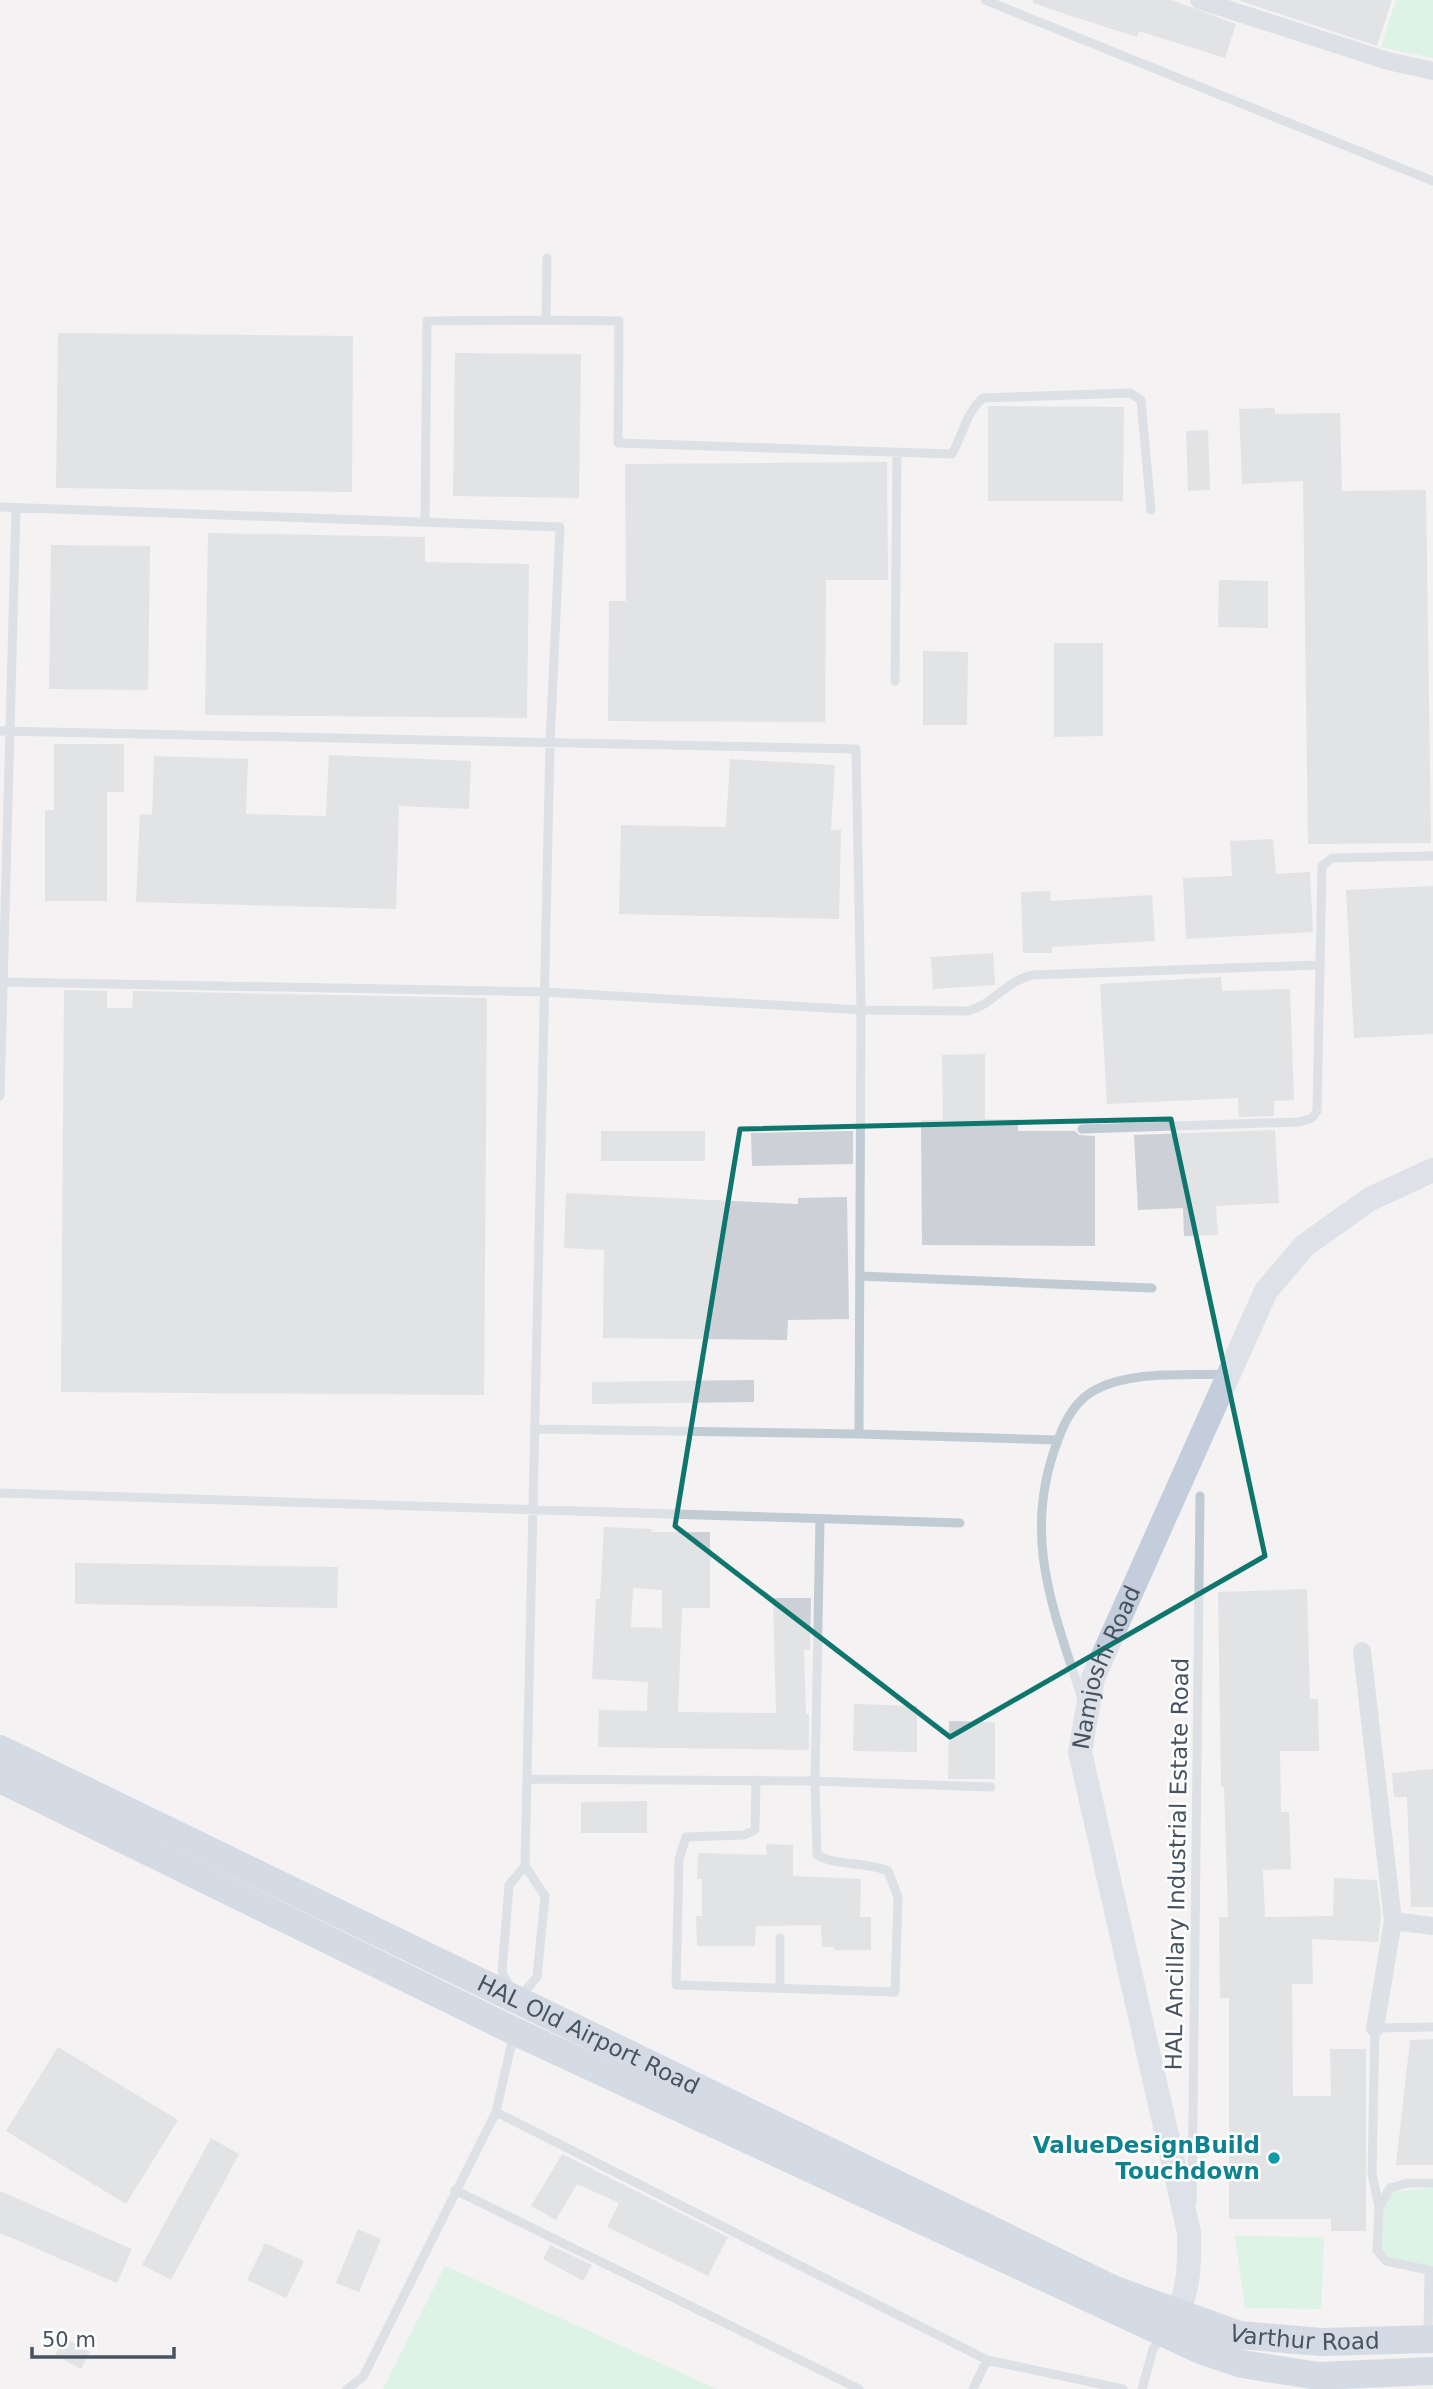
<svg xmlns="http://www.w3.org/2000/svg" width="1433" height="2389" font-family="'DejaVu Sans',sans-serif">
  <style>
    .green { fill: #bef4d7 }
    .building { fill: #cdd0d6; fill-rule: evenodd }
    .lines { fill: none; stroke-linecap: round; stroke-linejoin: round }
    .lane { stroke: #c1cbd4; stroke-width: 9 }
    .street { stroke: #c1cbd4; stroke-width: 18 }
    .secondary { stroke: #c3cddc; stroke-width: 24 }
    .primary { stroke: #afbed2; stroke-width: 28 }
    .marked { fill: none; stroke: #0f766e; stroke-width: 5; stroke-linejoin: round }
    .culture-dot { fill: #0f9aa8; stroke: #fff; stroke-width: 2.5 }
    .labels { text-anchor: middle; stroke-width: 5; stroke-linejoin: round; paint-order: stroke }
    .street-label { font-size: 23px; fill: #475361; stroke: #fff }
    .culture-label { font-size: 23px; font-weight: bold; fill: #0d838f; stroke: #fff; text-anchor: end }
  </style>
  <rect width="100%" height="100%" fill="#f4f2f2"/>
  <path class="green" d="M 1396,0 L 1433,0 L 1433,58 L 1381,47 Z
    M 1433,2187 L 1433,2267 L 1389,2257 L 1381,2248 L 1383,2208 L 1393,2192 Z
    M 1235,2236 L 1324,2237 L 1321,2309 L 1245,2308 Z
    M 445,2266 L 717,2389 L 383,2389 Z"/>
  <path class="building" d="M 1033,0 L 1172,0 L 1236,24 L 1225,58 L 1139,31 L 1137,37 L 1065,14 L 1033,3 Z
    M 1392,0 L 1377,46 L 1240,1 L 1240,0 Z
    M 58,333 L 353,336 L 352,492 L 56,488 Z
    M 455,353 L 581,354 L 579,498 L 453,496 Z
    M 988,406 L 1124,407 L 1123,501 L 988,501 Z
    M 1275,408 L 1275,414 L 1340,413 L 1342,491 L 1426,490 L 1431,843 L 1308,844 L 1303,481 L 1242,484 L 1239,409 Z
    M 1208,430 L 1210,490 L 1188,491 L 1186,431 Z
    M 887,462 L 888,580 L 826,580 L 825,722 L 608,721 L 609,601 L 626,601 L 625,464 Z
    M 208,533 L 425,537 L 425,562 L 529,564 L 527,718 L 205,715 Z
    M 51,545 L 150,546 L 148,690 L 49,689 Z
    M 1219,580 L 1268,581 L 1268,628 L 1218,627 Z
    M 1054,643 L 1103,643 L 1103,736 L 1054,737 Z
    M 923,651 L 968,652 L 967,725 L 923,725 Z
    M 54,744 L 124,744 L 124,792 L 107,792 L 107,901 L 45,901 L 45,810 L 54,810 Z
    M 329,755 L 471,761 L 469,809 L 399,806 L 396,909 L 136,902 L 140,814 L 152,815 L 154,756 L 248,759 L 246,814 L 326,816 Z
    M 730,759 L 835,765 L 831,830 L 841,830 L 839,919 L 619,914 L 621,825 L 726,827 Z
    M 1273,839 L 1276,874 L 1310,872 L 1313,932 L 1186,939 L 1183,878 L 1232,876 L 1230,841 Z
    M 1433,886 L 1433,1034 L 1354,1038 L 1346,890 Z
    M 1050,891 L 1051,901 L 1152,895 L 1155,941 L 1052,947 L 1052,953 L 1023,953 L 1021,892 Z
    M 993,953 L 995,985 L 933,989 L 931,957 Z
    M 1221,977 L 1222,991 L 1290,989 L 1294,1100 L 1274,1101 L 1274,1116 L 1239,1117 L 1238,1098 L 1107,1104 L 1100,984 Z
    M 64,990 L 107,991 L 107,1008 L 132,1008 L 133,991 L 487,998 L 484,1395 L 61,1392 Z
    M 985,1054 L 985,1119 L 1018,1119 L 1018,1131 L 1075,1131 L 1079,1135 L 1095,1136 L 1095,1246 L 922,1245 L 921,1120 L 943,1120 L 942,1055 Z
    M 1275,1130 L 1279,1203 L 1216,1206 L 1218,1235 L 1184,1236 L 1183,1208 L 1138,1210 L 1134,1135 Z
    M 601,1131 L 705,1131 L 705,1161 L 601,1161 Z
    M 853,1131 L 853,1164 L 752,1166 L 751,1133 Z
    M 566,1193 L 798,1204 L 798,1198 L 847,1197 L 849,1319 L 788,1320 L 787,1340 L 603,1338 L 604,1250 L 564,1248 Z
    M 754,1380 L 754,1402 L 592,1404 L 592,1382 Z
    M 604,1527 L 652,1529 L 651,1532 L 710,1532 L 710,1608 L 682,1608 L 678,1712 L 776,1713 L 773,1598 L 811,1598 L 810,1650 L 804,1650 L 806,1714 L 809,1714 L 809,1750 L 598,1747 L 599,1710 L 647,1711 L 648,1682 L 592,1679 L 596,1599 L 600,1599 ZM 633,1588 L 662,1590 L 662,1628 L 631,1627 Z
    M 75,1563 L 338,1567 L 337,1608 L 75,1604 Z
    M 1307,1589 L 1310,1699 L 1318,1699 L 1319,1751 L 1280,1751 L 1281,1812 L 1289,1812 L 1291,1869 L 1263,1870 L 1265,1917 L 1333,1916 L 1334,1878 L 1377,1880 L 1381,1916 L 1378,1942 L 1312,1939 L 1313,1984 L 1292,1984 L 1293,2096 L 1331,2096 L 1330,2049 L 1366,2049 L 1366,2231 L 1331,2231 L 1331,2219 L 1229,2219 L 1229,1998 L 1220,1998 L 1219,1917 L 1228,1917 L 1224,1787 L 1221,1787 L 1218,1592 Z
    M 854,1704 L 917,1706 L 917,1752 L 853,1751 Z
    M 949,1721 L 995,1722 L 995,1779 L 948,1779 Z
    M 1433,1769 L 1433,1907 L 1411,1907 L 1407,1797 L 1394,1797 L 1392,1773 Z
    M 647,1801 L 647,1833 L 581,1833 L 581,1802 Z
    M 766,1844 L 793,1845 L 793,1876 L 861,1879 L 860,1917 L 871,1917 L 871,1950 L 834,1950 L 834,1947 L 822,1947 L 821,1925 L 756,1926 L 755,1946 L 697,1946 L 696,1916 L 702,1916 L 702,1879 L 697,1879 L 698,1853 L 767,1855 Z
    M 1433,2039 L 1433,2165 L 1396,2165 L 1410,2040 Z
    M 58,2047 L 178,2120 L 126,2204 L 6,2131 Z
    M 211,2138 L 239,2154 L 171,2280 L 142,2265 Z
    M 562,2154 L 728,2237 L 708,2276 L 607,2227 L 619,2203 L 577,2184 L 556,2220 L 531,2206 Z
    M 0,2191 L 132,2249 L 117,2283 L 0,2233 Z
    M 358,2229 L 381,2239 L 359,2292 L 336,2283 Z
    M 265,2243 L 304,2261 L 286,2298 L 247,2280 Z
    M 550,2245 L 592,2265 L 583,2281 L 543,2259 Z
    M 64,2338 L 90,2352 L 81,2369 L 55,2355 Z"/>
  <g class="lines">
    <path class="lane" d="M 985,0 L 1433,181
      M 546,320 L 619,321 L 618,443 L 952,454 C 963,434 966,413 983,398 L 1130,393 L 1141,400 L 1151,510
      M 0,507 L 560,527 L 550,744 L 525,1866 L 545,1896 L 537,1977 L 520,1997
      M 425,522 L 427,321 L 546,320 L 547,258
      M 895,681 L 897,454
      M 0,731 L 856,749 L 861,1010 L 859,1434 L 536,1429
      M 4,982 L 545,992 L 861,1010 L 968,1011 C 995,1004 1004,981 1033,975 L 1318,965
      M 0,1096 L 16,508
      M 1082,1129 L 1299,1122 L 1312,1118 L 1317,1111 L 1322,866 L 1332,858 L 1433,856
      M 860,1276 L 1152,1288
      M 859,1434 L 1057,1440
      M 0,1493 L 960,1523
      M 1082,1699 C 1053,1608 1021,1535 1058,1440 C 1065,1420 1076,1400 1095,1390 C 1132,1370 1186,1376 1227,1374
      M 528,1779 L 810,1781 L 991,1787
      M 756,1780 L 755,1830 L 744,1835 L 686,1837 L 679,1859 L 676,1985 L 895,1992 L 898,1897 L 888,1871 C 865,1861 839,1867 817,1855 L 815,1781 L 820,1519
      M 780,1988 L 780,1938
      M 511,1989 L 502,1972 L 509,1885 L 525,1866
      M 496,2112 L 987,2360
      M 1433,2183 L 1408,2183 L 1390,2188 L 1379,2207 L 1377,2250 L 1386,2261 L 1433,2271
      M 455,2190 L 859,2389
      M 1192,2202 L 1200,1496
      M 1379,2207 L 1372,2173 L 1375,2028 L 1433,2027
      M 1428,2335 L 1429,2272
      M 347,2389 L 363,2377 L 496,2112 L 513,2037
      M 973,2389 L 987,2360 L 1123,2389
      M 1142,2389 L 1153,2349 L 1163,2336"/>
    <path class="street" d="M 1199,0 L 1388,61 L 1433,71
      M 1362,1651 L 1393,1921
      M 1375,2028 L 1393,1921 L 1433,1926"/>
    <path class="secondary" id="s1" d="M 1169,2328 C 1189,2299 1190,2266 1189,2232 L 1080,1752 L 1093,1678 L 1266,1291 L 1304,1246 L 1370,1199 L 1433,1170"/>
    <g class="primary">
      <path id="s2" d="M 0,1749 L 1115,2290 L 1239,2335 L 1321,2342 L 1433,2339"/>
      <path d="M 0,1779 L 514,2031 L 1203,2351 L 1242,2364 L 1318,2376 L 1433,2371"/>
    </g>
  </g>
  <path d="M0 0H1433V2389H0ZM 1171,1119 L 1265,1556 L 950,1737 L 675,1526 L 740,1129 Z" fill="#f4f2f2" fill-opacity=".55" fill-rule="evenodd"/>
  <path class="marked" d="M 1171,1119 L 1265,1556 L 950,1737 L 675,1526 L 740,1129 Z"/>
  <circle class="culture-dot" cx="1274" cy="2158" r="7"/>
  <g class="labels">
    <g class="street-label">
      <text dy="8" stroke="none"><textPath href="#s1" startOffset="681">Namjoshi Road</textPath></text>
      <text transform="translate(1177 1864) rotate(-89)" y="8">HAL Ancillary Industrial Estate Road</text>
      <text dy="8" stroke="none"><textPath href="#s2" startOffset="654">HAL Old Airport Road</textPath></text>
      <text dy="8" stroke="none"><textPath href="#s2" startOffset="1437">Varthur Road</textPath></text>
    </g>
    <g class="culture-label">
      <text x="1260" y="2153">ValueDesignBuild<tspan x="1260" dy="26">Touchdown</tspan></text>
    </g>
  </g>
  <path d="M32 2347v10h142v-10" fill="none" stroke="#475361" stroke-width="3.5"/>
  <text x="42" y="2347" font-size="21" fill="#475361" stroke="#ffffff" stroke-width="5" paint-order="stroke">50 m</text>
</svg>
